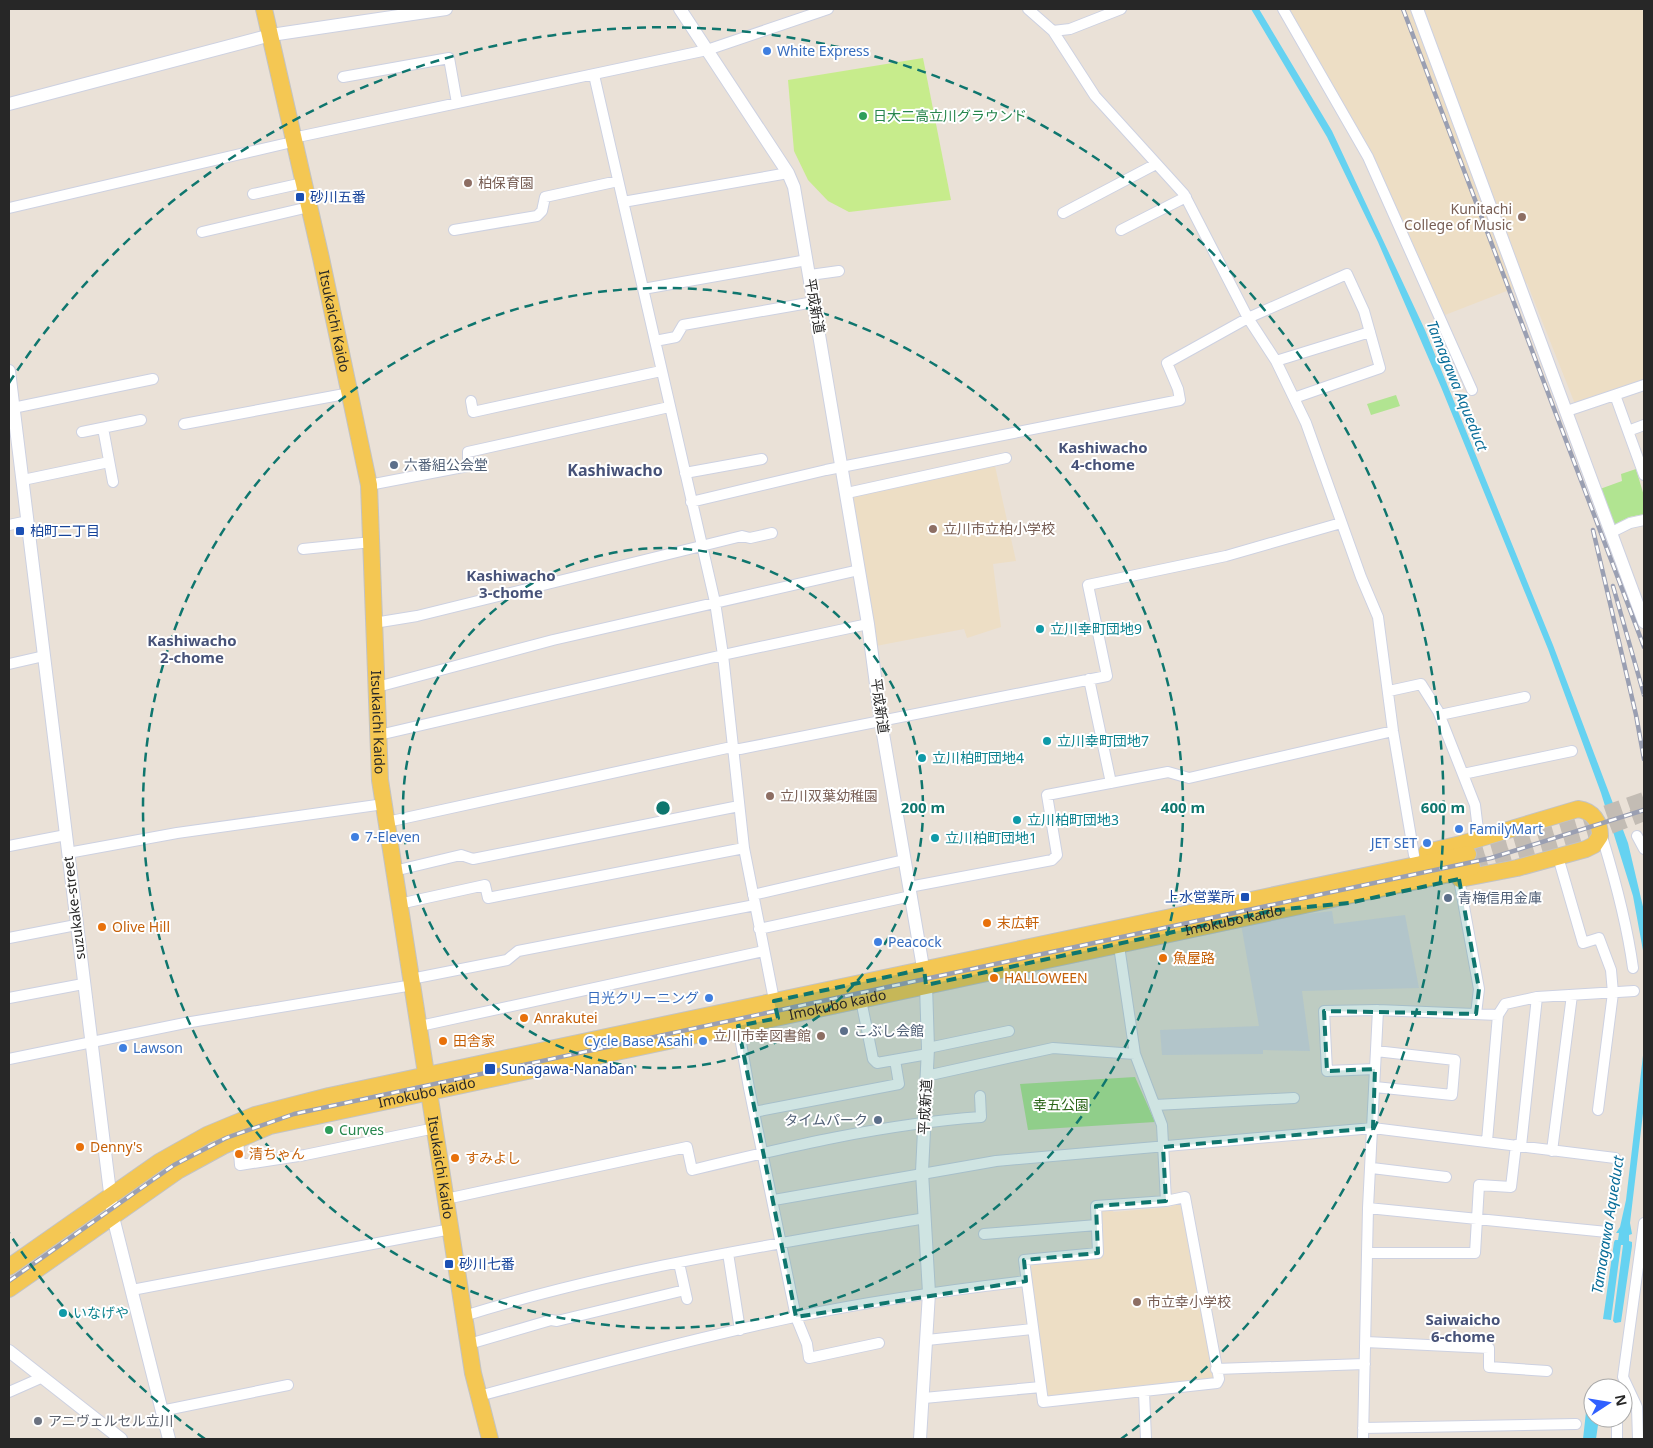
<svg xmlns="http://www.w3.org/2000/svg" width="1653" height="1448" font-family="'Noto Sans','Noto Sans JP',sans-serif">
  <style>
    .industrial { fill: #dbd9e2 }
    .education { fill: #eddec5 }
    .green { fill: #b1e491 }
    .pitch { fill: #c7ec8c }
    .water { fill: #65d2f1 }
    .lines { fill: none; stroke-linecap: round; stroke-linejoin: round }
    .primary-tunnel { stroke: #c3bcb4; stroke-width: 16; stroke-dasharray: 16 8; stroke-linecap: butt }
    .minor-casing { stroke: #cdd1e1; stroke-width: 12 }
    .tertiary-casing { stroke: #cdd1e1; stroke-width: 14 }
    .primary-casing { stroke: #c3c3c3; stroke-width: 18 }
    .minor { stroke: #fff; stroke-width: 10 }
    .tertiary { stroke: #fff; stroke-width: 12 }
    .primary { stroke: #f4c753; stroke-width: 16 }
    .rail-casing { stroke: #9a9fb2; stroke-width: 4.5 }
    .rail { stroke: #fff; stroke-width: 2.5; stroke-dasharray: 8; stroke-linecap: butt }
    .marked { fill: #0f766e; fill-opacity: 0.2; stroke: #0f766e; stroke-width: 4; stroke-dasharray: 10 6; stroke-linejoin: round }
    .ring { fill: none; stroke: #0f766e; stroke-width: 2.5; stroke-dasharray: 9 6 }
    .shop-dot { fill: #3f7fe0; stroke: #fff; stroke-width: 2 }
    .leisure-dot { fill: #2e9e5b; stroke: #fff; stroke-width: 2 }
    .education-dot { fill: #8d6e63; stroke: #fff; stroke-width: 2 }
    .transit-dot { fill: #1a4fb4; stroke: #fff; stroke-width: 2 }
    .service-dot { fill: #5c6f8a; stroke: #fff; stroke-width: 2 }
    .culture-dot { fill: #0f9aa8; stroke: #fff; stroke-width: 2 }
    .food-dot { fill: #e8710a; stroke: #fff; stroke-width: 2 }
    .worship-dot { fill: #6b7280; stroke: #fff; stroke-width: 2 }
    .labels { text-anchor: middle; stroke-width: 4; stroke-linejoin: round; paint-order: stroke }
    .shop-label { font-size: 14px; fill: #366cbe; stroke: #fff; text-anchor: start }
    .leisure-label { font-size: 14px; fill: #27864d; stroke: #fff; text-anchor: start }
    .education-label { font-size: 14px; fill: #785e54; stroke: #fff; text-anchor: start }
    .transit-label { font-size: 14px; fill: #164399; stroke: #fff; text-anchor: start }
    .street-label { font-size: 14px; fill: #272727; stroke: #fff }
    .service-label { font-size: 14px; fill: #4e5e75; stroke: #fff; text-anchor: start }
    .culture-label { font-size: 14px; fill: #0d838f; stroke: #fff; text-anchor: start }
    .food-label { font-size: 14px; fill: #c56008; stroke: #fff; text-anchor: start }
    .park-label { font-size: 14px; fill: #2a6417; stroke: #fff }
    .worship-label { font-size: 14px; fill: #5b616d; stroke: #fff; text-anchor: start }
    .water-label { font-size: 15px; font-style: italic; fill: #096d98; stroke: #fff }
    .neighbourhood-label { font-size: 15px; font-weight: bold; fill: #475278; stroke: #fff }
    .quarter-label { font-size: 16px; font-weight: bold; fill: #475278; stroke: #fff }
    .centre { fill: #0f766e; stroke: #fff; stroke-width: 2.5 }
    .ring-label { font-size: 15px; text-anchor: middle; font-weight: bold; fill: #0f766e; stroke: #fff; stroke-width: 4; stroke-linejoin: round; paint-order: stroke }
  </style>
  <rect width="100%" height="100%" fill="#eae1d7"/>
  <path class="industrial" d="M 1332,911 L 1334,924 L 1405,915 L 1419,988 L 1302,991 L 1310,1051 L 1263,1050 L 1263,1054 L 1162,1055 L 1160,1030 L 1259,1026 L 1241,924 L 1275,918 Z"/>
  <path class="education" d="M 1285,9 L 1642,9 L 1644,15 L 1644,380 L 1575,404 L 1527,283 L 1445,315 L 1371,151 Z
    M 995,466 L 1016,561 L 993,564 L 1001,627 L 967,638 L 964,629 L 876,646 L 851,497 Z
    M 1178,1204 L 1184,1208 L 1215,1380 L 1048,1399 L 1044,1396 L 1028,1267 L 1031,1264 L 1102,1257 L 1100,1213 L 1102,1211 L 1111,1210 L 1114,1212 L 1170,1207 Z"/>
  <path class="green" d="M 1396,395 L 1400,406 L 1371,415 L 1367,404 Z
    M 1636,469 L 1644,496 L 1644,514 L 1629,517 L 1613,525 L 1600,489 L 1622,481 L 1621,474 Z
    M 1135,1077 L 1155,1122 L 1028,1130 L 1020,1084 Z"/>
  <path class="pitch" d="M 923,58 L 951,200 L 849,212 L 828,201 L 808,180 L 794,151 L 788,80 Z"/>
  <path class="water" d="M 1251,9 L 1259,9 L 1332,131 L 1425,330 L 1553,645 L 1628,843 L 1644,911 L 1644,956 L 1633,896 L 1601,793 L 1548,649 L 1441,387 L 1378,242 L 1327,137 Z
    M 1644,1047 L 1644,1105 L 1630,1223 L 1632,1234 L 1629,1235 L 1629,1241 L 1632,1242 L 1632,1246 L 1621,1322 L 1615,1323 L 1613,1321 L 1623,1245 L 1621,1245 L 1611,1320 L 1603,1319 L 1614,1242 L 1615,1240 L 1618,1240 L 1619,1233 L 1616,1233 L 1620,1227 L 1626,1200 Z
    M 1586,1412 L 1593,1412 L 1593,1418 L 1599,1418 L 1596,1439 L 1583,1439 Z"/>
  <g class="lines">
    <path class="primary-tunnel" d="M 1468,854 L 1598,816 L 1644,800
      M 1472,867 L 1602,829 L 1644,813"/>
    <defs>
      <path id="minor" d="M 1028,9 L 1053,31 L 1095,96 L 1184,194 L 1248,318 L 1276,361 L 1306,423 L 1361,577 L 1378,617 L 1393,731 L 1414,855
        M 1283,9 L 1368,157 L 1472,390
        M 1053,31 L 1070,29 L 1121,9
        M 594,75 L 715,602 L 723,655 L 744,848 L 775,1005
        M 343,77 L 449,58 L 457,103
        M 253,194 L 303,183
        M 623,202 L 788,173
        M 9,208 L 288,143 L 293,138 L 707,50 L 828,9
        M 1063,213 L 1156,164
        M 454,230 L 537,216 L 542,211 L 545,197 L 618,181
        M 1121,230 L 1186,197
        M 202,232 L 309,207
        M 810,275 L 839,271
        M 643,289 L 807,260
        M 655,341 L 676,337 L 683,325 L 814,302
        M 1276,361 L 1370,332
        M 1615,395 L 1628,431 L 1644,425
        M 471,401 L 473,412 L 661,371
        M 13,408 L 153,379
        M 1567,411 L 1644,385
        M 184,424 L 350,393
        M 103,428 L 113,482
        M 1628,431 L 1644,475
        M 82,432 L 141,420
        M 685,473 L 762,459
        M 23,480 L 109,462
        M 369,485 L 468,466 L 468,452 L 669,407
        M 847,493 L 1006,458
        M 691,502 L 826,470 L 1180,400 L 1178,389 L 1167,363 L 1248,318 L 1347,274 L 1364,311 L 1380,368 L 1294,398
        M 9,525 L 28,521
        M 1612,532 L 1630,523 L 1644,520
        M 303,549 L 372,542
        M 374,623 L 417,616 L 742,536 L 750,538 L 772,533
        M 9,664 L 44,656
        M 1089,679 L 1111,783
        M 377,687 L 553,640 L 859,570
        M 1389,691 L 1421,684 L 1438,711 L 1475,805 L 1479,838
        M 1440,715 L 1525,697
        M 379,735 L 723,655 L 868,624
        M 1463,774 L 1572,751
        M 387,822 L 727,748 L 740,749 L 1107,676 L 1088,585 L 1226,556 L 1341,523
        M 1637,836 L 1644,849
        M 1603,840 C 1616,883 1627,924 1633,968
        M 9,846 L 66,835
        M 68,853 L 177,833 L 384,804
        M 1558,857 L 1583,943 L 1599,938 L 1611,970 L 1613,993 L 1598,1110
        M 394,871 L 461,855 L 473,859 L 739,806
        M 1459,879 L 1479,989 L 1476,1014
        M 909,887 L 1052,860 L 1057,855 L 1047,795 L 1168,772 L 1189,778 L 1393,731
        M 753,895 L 904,860
        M 399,904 L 485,885 L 488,898 L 744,848
        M 759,929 L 911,896
        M 9,938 L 76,925
        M 1119,946 L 1135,1054 L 1162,1125 L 1166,1201
        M 411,979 L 507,960 L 518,951 L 755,905
        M 9,998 L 83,984
        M 861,1000 L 873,1059 L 877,1063 L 928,1054
        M 420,1026 L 764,951
        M 738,1026 L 749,1088 L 796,1317 L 807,1344 L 809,1358 L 879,1343
        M 928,1048 L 1009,1031
        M 9,1059 L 185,1023 L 413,985
        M 1375,1069 L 1327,1071 L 1324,1011 L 1378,1010 L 1498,1015
        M 926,1076 L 1053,1048 L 1135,1054
        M 1375,1087 L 1452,1095 L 1455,1060 L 1376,1051
        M 1155,1105 L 1294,1098
        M 754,1112 L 899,1084 L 895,1060
        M 238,1139 L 240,1165 L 305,1155 L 435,1128
        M 1487,1141 L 1498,1015 L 1505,1004 L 1537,997 L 1634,991
        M 1521,1146 L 1537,997
        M 1552,1151 L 1572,995
        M 1372,1168 L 1446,1177
        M 1185,1197 L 1219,1379 L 1217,1383 L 1043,1402 L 1024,1260 L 1098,1253 L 1096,1206 L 1166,1201 Z
        M 446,1199 L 687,1147 L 692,1170 C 787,1147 883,1124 981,1117 L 980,1096
        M 774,1200 L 996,1161 L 1373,1128 L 1615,1158
        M 1368,1208 L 1607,1232
        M 984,1234 L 1097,1225
        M 728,1253 L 740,1330
        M 1367,1253 L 1475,1253 L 1479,1185 L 1511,1187 L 1516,1145
        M 679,1263 L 687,1299
        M 132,1290 L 451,1229
        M 464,1316 C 614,1269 771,1245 925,1218
        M 927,1340 L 1032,1329
        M 1366,1342 L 1489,1348 L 1489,1367 L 1547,1371
        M 469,1344 L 551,1320 L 557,1321 L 685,1290
        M 1216,1369 L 1365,1364
        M 9,1392 L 43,1377
        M 1144,1392 L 1146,1439
        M 479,1396 C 583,1368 688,1340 794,1317 C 871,1301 948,1290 1026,1281
        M 924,1398 L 1041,1387
        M 161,1411 L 288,1385
        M 1617,1418 L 1617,1439
        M 1363,1428 L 1576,1424
        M 1363,1439 L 1368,1208 L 1378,1010
        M 1638,1439 L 1637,1407 L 1623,1377 L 1644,1223"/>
      <path id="tertiary" d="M 680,9 L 788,173 L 794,187 L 868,624 L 881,722 L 926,985 L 928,1048 L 922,1172 L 929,1293 L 920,1439
        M 1417,9 L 1644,622
        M 9,104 L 271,35 L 446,9
        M 9,371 L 113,1217 L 169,1439
        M 9,1351 L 121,1439"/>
      <g id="primary">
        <path id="s1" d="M 264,9 L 321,258 L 369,485 L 380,780 L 473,1373 L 490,1439"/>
        <path d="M 1427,852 L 1461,844 L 1578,809 C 1593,811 1600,822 1600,836 L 1594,845 L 1586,849 L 1517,868 L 1460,879"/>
        <path d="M 9,1267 L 159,1162 L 207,1135 L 255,1115 L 329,1096 L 1468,854"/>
        <path id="s2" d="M 9,1289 L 179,1170 L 223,1146 L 270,1126 L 1445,875 L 1472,867"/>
      </g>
    </defs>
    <use href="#minor" class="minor-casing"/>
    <use href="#tertiary" class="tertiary-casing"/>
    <use href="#primary" class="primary-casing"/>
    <use href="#minor" class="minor"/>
    <use href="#tertiary" class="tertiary"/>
    <use href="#primary" class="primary"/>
    <defs>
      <path id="rail" d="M 1403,9 L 1644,647
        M 1593,530 L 1636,715 L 1644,759
        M 1613,586 L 1644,695
        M 9,1281 L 174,1165 L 226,1138 L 294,1114 L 1491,858 L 1644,810"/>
    </defs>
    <use href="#rail" class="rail-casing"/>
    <use href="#rail" class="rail"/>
  </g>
  <path class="marked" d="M 1459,879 L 1479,989 L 1476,1014 L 1324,1011 L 1327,1071 L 1375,1069 L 1373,1128 L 1163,1147 L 1166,1201 L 1096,1206 L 1098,1253 L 1024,1260 L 1026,1281 L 796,1317 L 738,1026 L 778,1018 L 774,1001 L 924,969 L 926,985 L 1276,910 L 1349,903 Z"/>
  <g class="ring">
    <circle cx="663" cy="808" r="260"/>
    <circle cx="663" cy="808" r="520"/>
    <path d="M205 1439A780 780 0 0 1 9 1233M9 383A780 780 0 1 1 1121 1439"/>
  </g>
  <g class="shop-dot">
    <circle cx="767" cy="51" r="5"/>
    <circle cx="1459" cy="829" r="5"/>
    <circle cx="355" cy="837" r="5"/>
    <circle cx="1427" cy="843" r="5"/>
    <circle cx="878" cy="942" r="5"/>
    <circle cx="709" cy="998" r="5"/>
    <circle cx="703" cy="1041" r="5"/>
    <circle cx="123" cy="1048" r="5"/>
  </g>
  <g class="leisure-dot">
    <circle cx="863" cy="116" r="5"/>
    <circle cx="329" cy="1130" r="5"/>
  </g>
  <g class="education-dot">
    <circle cx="468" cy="183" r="5"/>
    <circle cx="1522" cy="217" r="5"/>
    <circle cx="933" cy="529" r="5"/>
    <circle cx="770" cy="796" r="5"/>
    <circle cx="821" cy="1036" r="5"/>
    <circle cx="1137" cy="1302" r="5"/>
  </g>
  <g class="transit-dot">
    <rect x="295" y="192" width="10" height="10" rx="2.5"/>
    <rect x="15" y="526" width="10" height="10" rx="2.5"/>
    <rect x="1240" y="892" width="10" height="10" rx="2.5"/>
    <rect x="484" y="1063" width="12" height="12" rx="2.5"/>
    <rect x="444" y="1259" width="10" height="10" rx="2.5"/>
  </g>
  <g class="service-dot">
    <circle cx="394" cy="465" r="5"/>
    <circle cx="1448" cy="898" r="5"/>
    <circle cx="844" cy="1031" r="5"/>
    <circle cx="878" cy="1120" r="5"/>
  </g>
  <g class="culture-dot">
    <circle cx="1040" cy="629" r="5"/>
    <circle cx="1047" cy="741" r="5"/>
    <circle cx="922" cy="758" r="5"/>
    <circle cx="1017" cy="820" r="5"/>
    <circle cx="935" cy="838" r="5"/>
    <circle cx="63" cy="1313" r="5"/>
  </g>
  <g class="food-dot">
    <circle cx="987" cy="923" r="5"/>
    <circle cx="102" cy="927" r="5"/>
    <circle cx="1163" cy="958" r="5"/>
    <circle cx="994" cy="978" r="5"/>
    <circle cx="524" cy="1018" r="5"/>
    <circle cx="443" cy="1041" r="5"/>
    <circle cx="80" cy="1147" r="5"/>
    <circle cx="239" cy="1154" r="5"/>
    <circle cx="455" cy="1158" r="5"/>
  </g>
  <circle class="worship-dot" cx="38" cy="1421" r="5"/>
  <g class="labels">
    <g class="shop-label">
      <text x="777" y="56">White Express</text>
      <text x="1469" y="834">FamilyMart</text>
      <text x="365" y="842">7-Eleven</text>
      <text x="1417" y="848" text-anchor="end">JET SET</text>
      <text x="888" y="947">Peacock</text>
      <text x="699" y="1003" text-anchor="end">日光クリーニング</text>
      <text x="693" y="1046" text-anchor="end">Cycle Base Asahi</text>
      <text x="133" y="1053">Lawson</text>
    </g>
    <g class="leisure-label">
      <text x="873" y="121">日大二高立川グラウンド</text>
      <text x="339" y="1135">Curves</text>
    </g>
    <g class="education-label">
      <text x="478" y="188">柏保育園</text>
      <text x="1512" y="214" text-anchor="end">Kunitachi<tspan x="1512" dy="16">College of Music</tspan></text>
      <text x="943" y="534">立川市立柏小学校</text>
      <text x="780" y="801">立川双葉幼稚園</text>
      <text x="811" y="1041" text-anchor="end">立川市幸図書館</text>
      <text x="1147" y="1307">市立幸小学校</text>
    </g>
    <g class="transit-label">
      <text x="310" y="202">砂川五番</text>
      <text x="30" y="536">柏町二丁目</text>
      <text x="1235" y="902" text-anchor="end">上水営業所</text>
      <text x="501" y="1074">Sunagawa-Nanaban</text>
      <text x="459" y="1269">砂川七番</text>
    </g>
    <g class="street-label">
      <text transform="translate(815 306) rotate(80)" y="5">平成新道</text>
      <text dy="5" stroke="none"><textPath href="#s1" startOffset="320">Itsukaichi Kaido</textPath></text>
      <text transform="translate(880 706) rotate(82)" y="5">平成新道</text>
      <text dy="5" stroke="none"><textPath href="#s1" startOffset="725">Itsukaichi Kaido</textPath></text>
      <text transform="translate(74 908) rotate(-97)" y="5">suzukake-street</text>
      <text dy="5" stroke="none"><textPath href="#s2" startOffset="1294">Imokubo kaido</textPath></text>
      <text dy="5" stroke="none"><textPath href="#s2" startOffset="889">Imokubo kaido</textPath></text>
      <text dy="5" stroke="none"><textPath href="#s2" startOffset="469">Imokubo kaido</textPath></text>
      <text transform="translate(925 1107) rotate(-87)" y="5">平成新道</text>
      <text dy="5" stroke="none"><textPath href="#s1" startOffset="1175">Itsukaichi Kaido</textPath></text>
    </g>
    <g class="service-label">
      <text x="404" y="470">六番組公会堂</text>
      <text x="1458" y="903">青梅信用金庫</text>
      <text x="854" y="1036">こぶし会館</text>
      <text x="868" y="1125" text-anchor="end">タイムパーク</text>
    </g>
    <g class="culture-label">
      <text x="1050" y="634">立川幸町団地9</text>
      <text x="1057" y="746">立川幸町団地7</text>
      <text x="932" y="763">立川柏町団地4</text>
      <text x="1027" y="825">立川柏町団地3</text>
      <text x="945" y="843">立川柏町団地1</text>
      <text x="73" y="1318">いなげや</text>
    </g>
    <g class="food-label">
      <text x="997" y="928">末広軒</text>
      <text x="112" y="932">Olive Hill</text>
      <text x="1173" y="963">魚屋路</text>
      <text x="1004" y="983">HALLOWEEN</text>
      <text x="534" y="1023">Anrakutei</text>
      <text x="453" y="1046">田舎家</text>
      <text x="90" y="1152">Denny's</text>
      <text x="249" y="1159">清ちゃん</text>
      <text x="465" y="1163">すみよし</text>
    </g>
    <g class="park-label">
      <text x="1061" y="1110">幸五公園</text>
    </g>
    <g class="worship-label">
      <text x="48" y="1426">アニヴェルセル立川</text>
    </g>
    <g class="water-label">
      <text transform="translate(1457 386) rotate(68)" y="5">Tamagawa Aqueduct</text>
      <text transform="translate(1608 1225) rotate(-81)" y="5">Tamagawa Aqueduct</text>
    </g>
    <g class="neighbourhood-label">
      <text x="1103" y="453">Kashiwacho<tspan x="1103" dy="17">4-chome</tspan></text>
      <text x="511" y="581">Kashiwacho<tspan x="511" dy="17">3-chome</tspan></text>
      <text x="192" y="646">Kashiwacho<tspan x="192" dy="17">2-chome</tspan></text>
      <text x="1463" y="1325">Saiwaicho<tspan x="1463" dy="17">6-chome</tspan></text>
    </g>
    <g class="quarter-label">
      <text x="615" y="476">Kashiwacho</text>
    </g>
  </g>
  <circle cx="663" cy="808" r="8" class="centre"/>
  <g class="ring-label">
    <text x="923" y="813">200 m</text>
    <text x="1183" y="813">400 m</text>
    <text x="1443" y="813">600 m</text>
  </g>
  <rect width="1653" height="1448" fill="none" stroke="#272727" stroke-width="20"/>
  <g transform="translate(1608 1403) rotate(78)"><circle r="24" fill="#ffffff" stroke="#a9a9a9"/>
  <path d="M0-4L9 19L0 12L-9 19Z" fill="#3060ff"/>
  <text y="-8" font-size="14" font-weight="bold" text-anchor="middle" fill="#272727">N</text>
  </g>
</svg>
